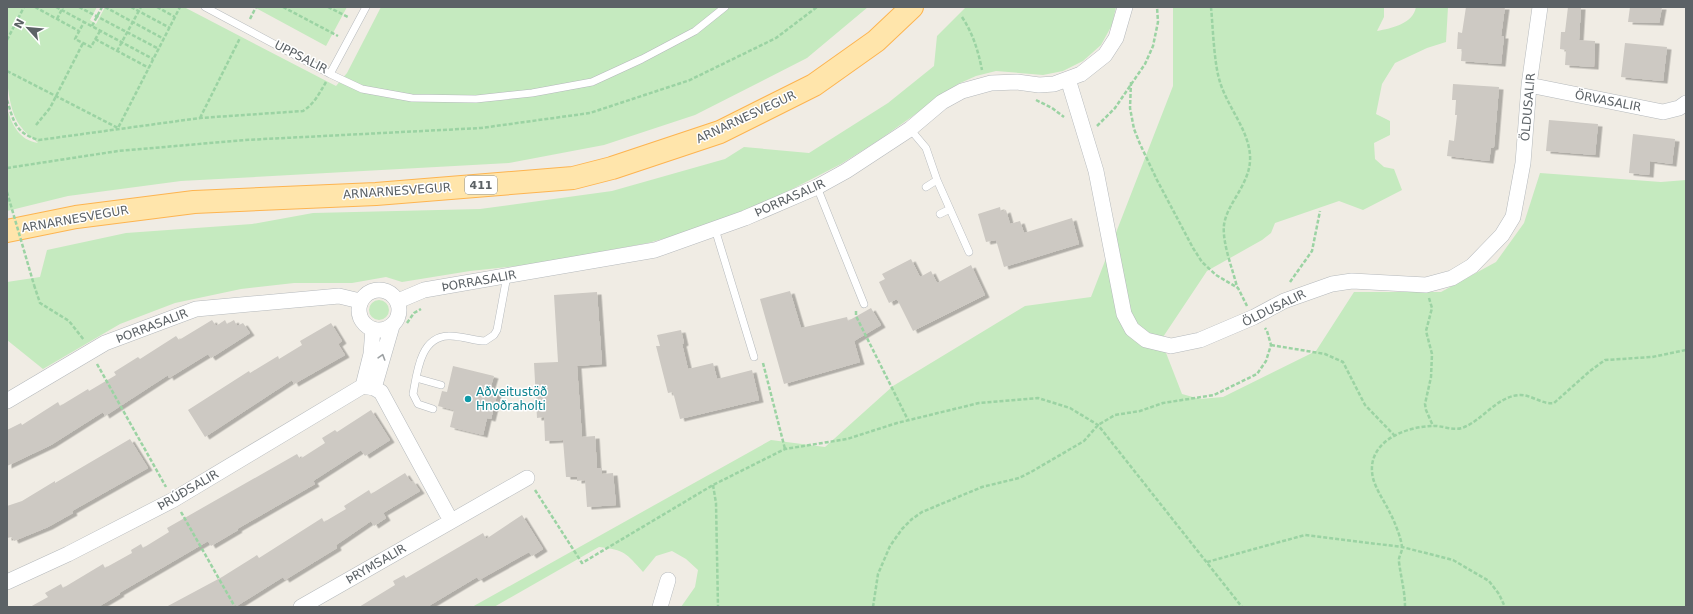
<svg xmlns="http://www.w3.org/2000/svg" width="1693" height="614" font-family="'DejaVu Sans',sans-serif">
  <style>
    .green { fill: #c5eabf }
    .building { fill: #cdc9c3; filter: url(#shadow) }
    .lines { fill: none; stroke-linecap: round; stroke-linejoin: round }
    .service-casing { stroke: #b5b9bc; stroke-width: 8 }
    .minor-casing { stroke: #b5b9bc; stroke-width: 16 }
    .primary-casing { stroke: #fdb450; stroke-width: 24 }
    .path { stroke: #9bd3a3; stroke-width: 2.5; stroke-dasharray: 4 2; stroke-linecap: butt }
    .service { stroke: #fff; stroke-width: 7 }
    .minor { stroke: #fff; stroke-width: 15 }
    .primary { stroke: #ffe5ab; stroke-width: 22 }
    .path-bridge { stroke: #9bd3a3; stroke-width: 2.5; stroke-dasharray: 4 2; stroke-linecap: butt }
    .oneway { stroke: #9da1a3 }
    .culture-dot { fill: #0f9aa8; stroke: #fff; stroke-width: 1.5 }
    .labels { text-anchor: middle; dominant-baseline: central; stroke-width: 3; stroke-linejoin: round; paint-order: stroke }
    .shield { fill: #fff; stroke: #8d9194; stroke-width: 1 }
    .shield-label { font-size: 11px; font-weight: bold; fill: #5c6266 }
    .street-label { font-size: 12px; fill: #5c6266; stroke: #fff }
    .culture-label { font-size: 12px; fill: #0d838f; stroke: #fff; text-anchor: start }
  </style>
  <defs>
    <filter id="shadow"><feDropShadow dx="4.5" dy="2.5" stdDeviation="0" flood-color="#0004"/></filter>
  </defs>
  <rect width="100%" height="100%" fill="#f0ece4"/>
  <path class="green" d="M7,7H97L90,20L96,24L105,7H184L336,86L347,73L381,7H868L807,58L695,115L604,145L509,163L181,181L68,196L7,211V108C12,125 19,140 38,143C33,138 26,134 22,128C1,105 7,38 7,7Z
    M254,7H347L326,46Z
    M966,7H1116L1112,25L1101,45L1083,61L1063,71L1043,75L996,71L976,76L958,84L879,140L841,164L761,205L702,228L648,243L535,264L470,271L402,282L386,277L352,283H294L241,289L175,303L120,324L43,369L7,340V282L40,277L47,250L126,233L252,224L313,213L480,209L612,191L725,159L744,147L809,153L888,103L934,66L937,36Z
    M1173,7H1384V17L1377,31C1392,28 1413,24 1416,7H1448L1446,42L1427,48L1395,63L1382,84L1376,114L1390,121V135L1374,143L1375,159L1384,167L1394,169L1402,190L1363,210L1339,201L1275,223L1271,233L1262,240L1207,271L1161,340L1182,394L1200,399L1223,397L1316,351L1354,292H1441L1496,262L1524,223L1540,173L1661,182L1686,180V607H681L695,587L698,570L686,559L672,551L656,556L643,572C626,553 625,550 599,547L494,607H472L771,440L825,447L893,386L1025,306L1091,297L1173,86Z
    M369 310a10 10 0 1 1 20 0a10 10 0 1 1-20 0Z"/>
  <path class="building" d="M1466,7H1505L1501,36H1504L1501,64L1461,61L1462,49H1457L1458,32L1462,33Z
    M1568,7H1581L1579,40L1595,41L1594,67L1565,65L1566,50L1560,49L1561,32H1565Z
    M1630,7H1662L1659,23L1628,22Z
    M1625,43L1667,47L1663,81L1621,77Z
    M1453,84L1499,87L1494,147L1491,148L1489,161L1447,156L1449,140L1454,141L1457,115H1455L1456,100H1452Z
    M1549,120L1598,124L1595,155L1546,151Z
    M1633,134L1675,139L1672,164L1650,161L1649,175L1629,173Z
    M1000,207L1001,212L1006,210L1010,224L1020,221L1024,233L1072,218L1079,244L1004,267L996,240L986,242L978,214Z
    M911,259L920,277L931,271L937,283L971,265L985,295L913,331L897,299L889,303L879,282L885,279L882,274Z
    M790,291L801,328L847,317L848,321L871,308L881,325L854,341L860,362L784,384L760,299Z
    M597,292L602,364L577,366L582,437L595,436L597,468H602V474L613,473L616,505L587,507L585,480L577,481V477H566L563,440L545,441L544,417L537,418L534,363L558,362L554,295Z
    M212,320L216,326L225,320L227,324L234,320L237,326L243,323L250,333L211,358L208,354L169,378L168,375L105,416L103,412L51,445L7,466V430L21,423L22,425L58,402L60,406L88,389L89,391L116,375L114,372L138,357L140,359L176,336L179,340Z
    M331,323L342,341L338,344L345,355L294,384L292,380L205,437L188,410L249,371L250,373L278,356L279,359L302,345L300,341Z
    M681,330L684,343L682,344L688,369L713,363L717,379L752,370L759,400L680,419L673,392L668,393L656,346H660L657,335Z
    M453,366L494,376L490,389L498,391L491,419L487,418L483,435L450,427L454,410L438,406L442,391L447,392Z
    M371,410L390,440L365,456L361,450L313,481L315,484L237,529L238,530L211,546L208,541L119,593L120,594L98,607H30L48,597L45,593L61,584L63,588L103,564L105,568L132,553L131,550L141,544L143,548L169,532L167,528L297,454L300,459L325,443L322,438L335,430L337,432Z
    M130,439L148,468L72,511L73,513L48,527L14,541L12,537L7,538V506L22,501L55,481V483Z
    M405,473L411,482L413,481L420,491L383,513L386,518L374,526L371,521L336,545L337,548L285,580L283,577L235,607H166L222,577L257,555L259,558L322,518L324,522L346,509L344,506L369,490L371,494Z
    M522,515L543,549L532,556L529,552L479,580L477,577L427,607H359L395,585L393,581L404,575L406,578L483,533L486,539Z"/>
  <g class="lines">
    <g class="service-casing">
      <path id="service" d="M205,7L330,74L366,7
        M330,74L362,89L412,98L476,99L532,93L592,82L642,59L695,31L725,7
        M910,129L926,148L937,180L969,252
        M817,187L864,304
        M926,187L937,180
        M940,214L950,209
        M715,229L754,357
        M416,378L441,385
        M433,409L418,404L413,394C417,373 420,337 448,336C461,335 473,341 485,341L494,335L497,330L507,276"/>
    </g>
    <g class="minor-casing">
      <path id="minor" d="M1068,79L1096,171L1124,314L1132,329L1146,340L1171,346L1200,340L1254,317L1284,301L1332,284L1352,281L1426,285L1452,278L1472,266L1502,235L1513,217L1523,163L1529,85L1540,7
        M1529,85L1663,112L1679,108L1686,103
        M359 310a20 20 0 1 1 40 0a20 20 0 1 1-40 0Z
        M398,301L424,290L655,250L745,218L817,187L846,171L910,129L942,102L962,91L991,83L1017,82L1039,85L1054,84L1081,74L1105,55L1116,38L1125,7
        M363,386L371,354L373,329
        M374,388L392,326
        M7,401L105,343L196,309L339,296L360,301
        M7,582L68,554L173,500L363,386L374,388L381,392L451,521
        M301,607L527,478
        M660,607L668,580"/>
    </g>
    <g class="primary-casing">
      <path id="primary" d="M7,231L76,217L194,202L376,194L573,178L612,168L720,132L814,85L876,41L912,7"/>
    </g>
    <path class="path" d="M35,7L79,31
      M56,7L84,22
      M79,7L159,49
      M105,7L164,39
      M131,7L170,28
      M157,7L175,17
      M283,7L338,36
      M328,7L348,17
      M1211,7C1213,28 1214,64 1220,82C1227,106 1248,129 1250,155C1252,183 1227,202 1224,225C1222,243 1233,270 1237,287
      M962,17C973,34 978,50 982,70
      M57,19L63,7
      M250,19L256,7
      M92,26L102,7
      M100,31L91,47L75,39L84,22L153,59
      M95,39L149,68
      M7,40L24,7
      M117,51L141,7
      M7,71L118,128L180,7
      M1131,82L1130,108L1134,129L1140,144L1157,180L1193,248L1202,262L1216,275L1238,288L1247,306
      M7,100C14,122 15,133 39,140L200,118L303,111C314,104 319,94 326,82
      M1036,100L1052,108L1064,117
      M200,118L240,38
      M36,125L50,108L83,43
      M1097,126L1115,108L1145,64L1153,46L1158,22L1157,7
      M7,168L118,151L245,140L481,128L590,113L690,80L776,38L817,7
      M1290,282L1312,251L1320,211
      M34,285L40,303L69,321L84,340
      M1429,298L1432,308L1426,331L1432,354L1431,377L1425,404L1426,410L1433,426
      M856,311V316L908,420
      M407,323L414,313L421,309
      M1271,345L1325,354L1343,362L1365,405L1394,435
      M763,363L785,449
      M97,364L166,487
      M713,485L716,503L718,607
      M535,490L582,563L713,485L785,449L847,439L897,423L979,403L1038,398L1070,408L1098,425L1242,607
      M181,512L235,607
      M1207,562L1305,535L1402,547L1453,560L1489,581L1499,594L1505,607
      M873,607L878,574L890,546L902,529L912,519L922,512L982,487L1019,478L1031,472L1084,441L1098,425L1115,415L1140,411L1163,403L1214,395L1257,374L1266,361L1271,345L1267,331L1265,328
      M1405,607C1405,591 1401,578 1399,562C1398,557 1402,553 1402,548C1402,540 1394,520 1390,513C1385,502 1376,490 1373,478C1365,443 1403,427 1432,426C1441,425 1452,431 1462,428C1482,421 1496,397 1519,395C1531,394 1542,405 1554,403L1590,371L1605,360L1652,357L1686,350"/>
    <use href="#service" class="service"/>
    <use href="#minor" class="minor"/>
    <use href="#primary" class="primary"/>
    <path class="path-bridge" d="M7,192L34,285"/>
  </g>
  <defs><path id="oneway-chevron" d="M-2-3.5L2.5 0L-2 3.5" fill="none" stroke-width="1.6" stroke-linecap="round" stroke-linejoin="round"/></defs>
  <use class="oneway" href="#oneway-chevron" transform="translate(382 357) rotate(-73)"/>
  <circle class="culture-dot" cx="468" cy="399" r="4"/>
  <g class="labels">
    <rect class="shield" x="465" y="176" width="32" height="18" rx="3"/>
    <g class="shield-label">
      <text x="481" y="185">411</text>
    </g>
    <g class="street-label">
      <text transform="translate(301 57) rotate(27)">UPPSALIR</text>
      <text transform="translate(1608 101) rotate(11)">ÖRVASALIR</text>
      <text transform="translate(1528 107) rotate(-85)">ÖLDUSALIR</text>
      <text transform="translate(746 117) rotate(-25)">ARNARNESVEGUR</text>
      <text transform="translate(397 191) rotate(-4)">ARNARNESVEGUR</text>
      <text transform="translate(790 198) rotate(-24)">ÞORRASALIR</text>
      <text transform="translate(75 219) rotate(-10)">ARNARNESVEGUR</text>
      <text transform="translate(479 281) rotate(-10)">ÞORRASALIR</text>
      <text transform="translate(1274 308) rotate(-26)">ÖLDUSALIR</text>
      <text transform="translate(152 326) rotate(-21)">ÞORRASALIR</text>
      <text transform="translate(188 490) rotate(-30)">ÞRÚÐSALIR</text>
      <text transform="translate(376 564) rotate(-30)">ÞRYMSALIR</text>
    </g>
    <g class="culture-label">
      <text x="476" y="392">Aðveitustöð<tspan x="476" dy="14">Hnoðraholti</tspan></text>
    </g>
  </g>
  <rect width="1693" height="614" fill="none" stroke="#5c6266" stroke-width="16"/>
  <g transform="translate(28 28) rotate(297)" stroke="#ffffff" stroke-width="3" paint-order="stroke">
  <path d="M0-3L7 15L0 10L-7 15Z" fill="#5c6266"/>
  <text y="-6" font-size="11" font-weight="bold" text-anchor="middle" fill="#5c6266">N</text>
  </g>
</svg>
